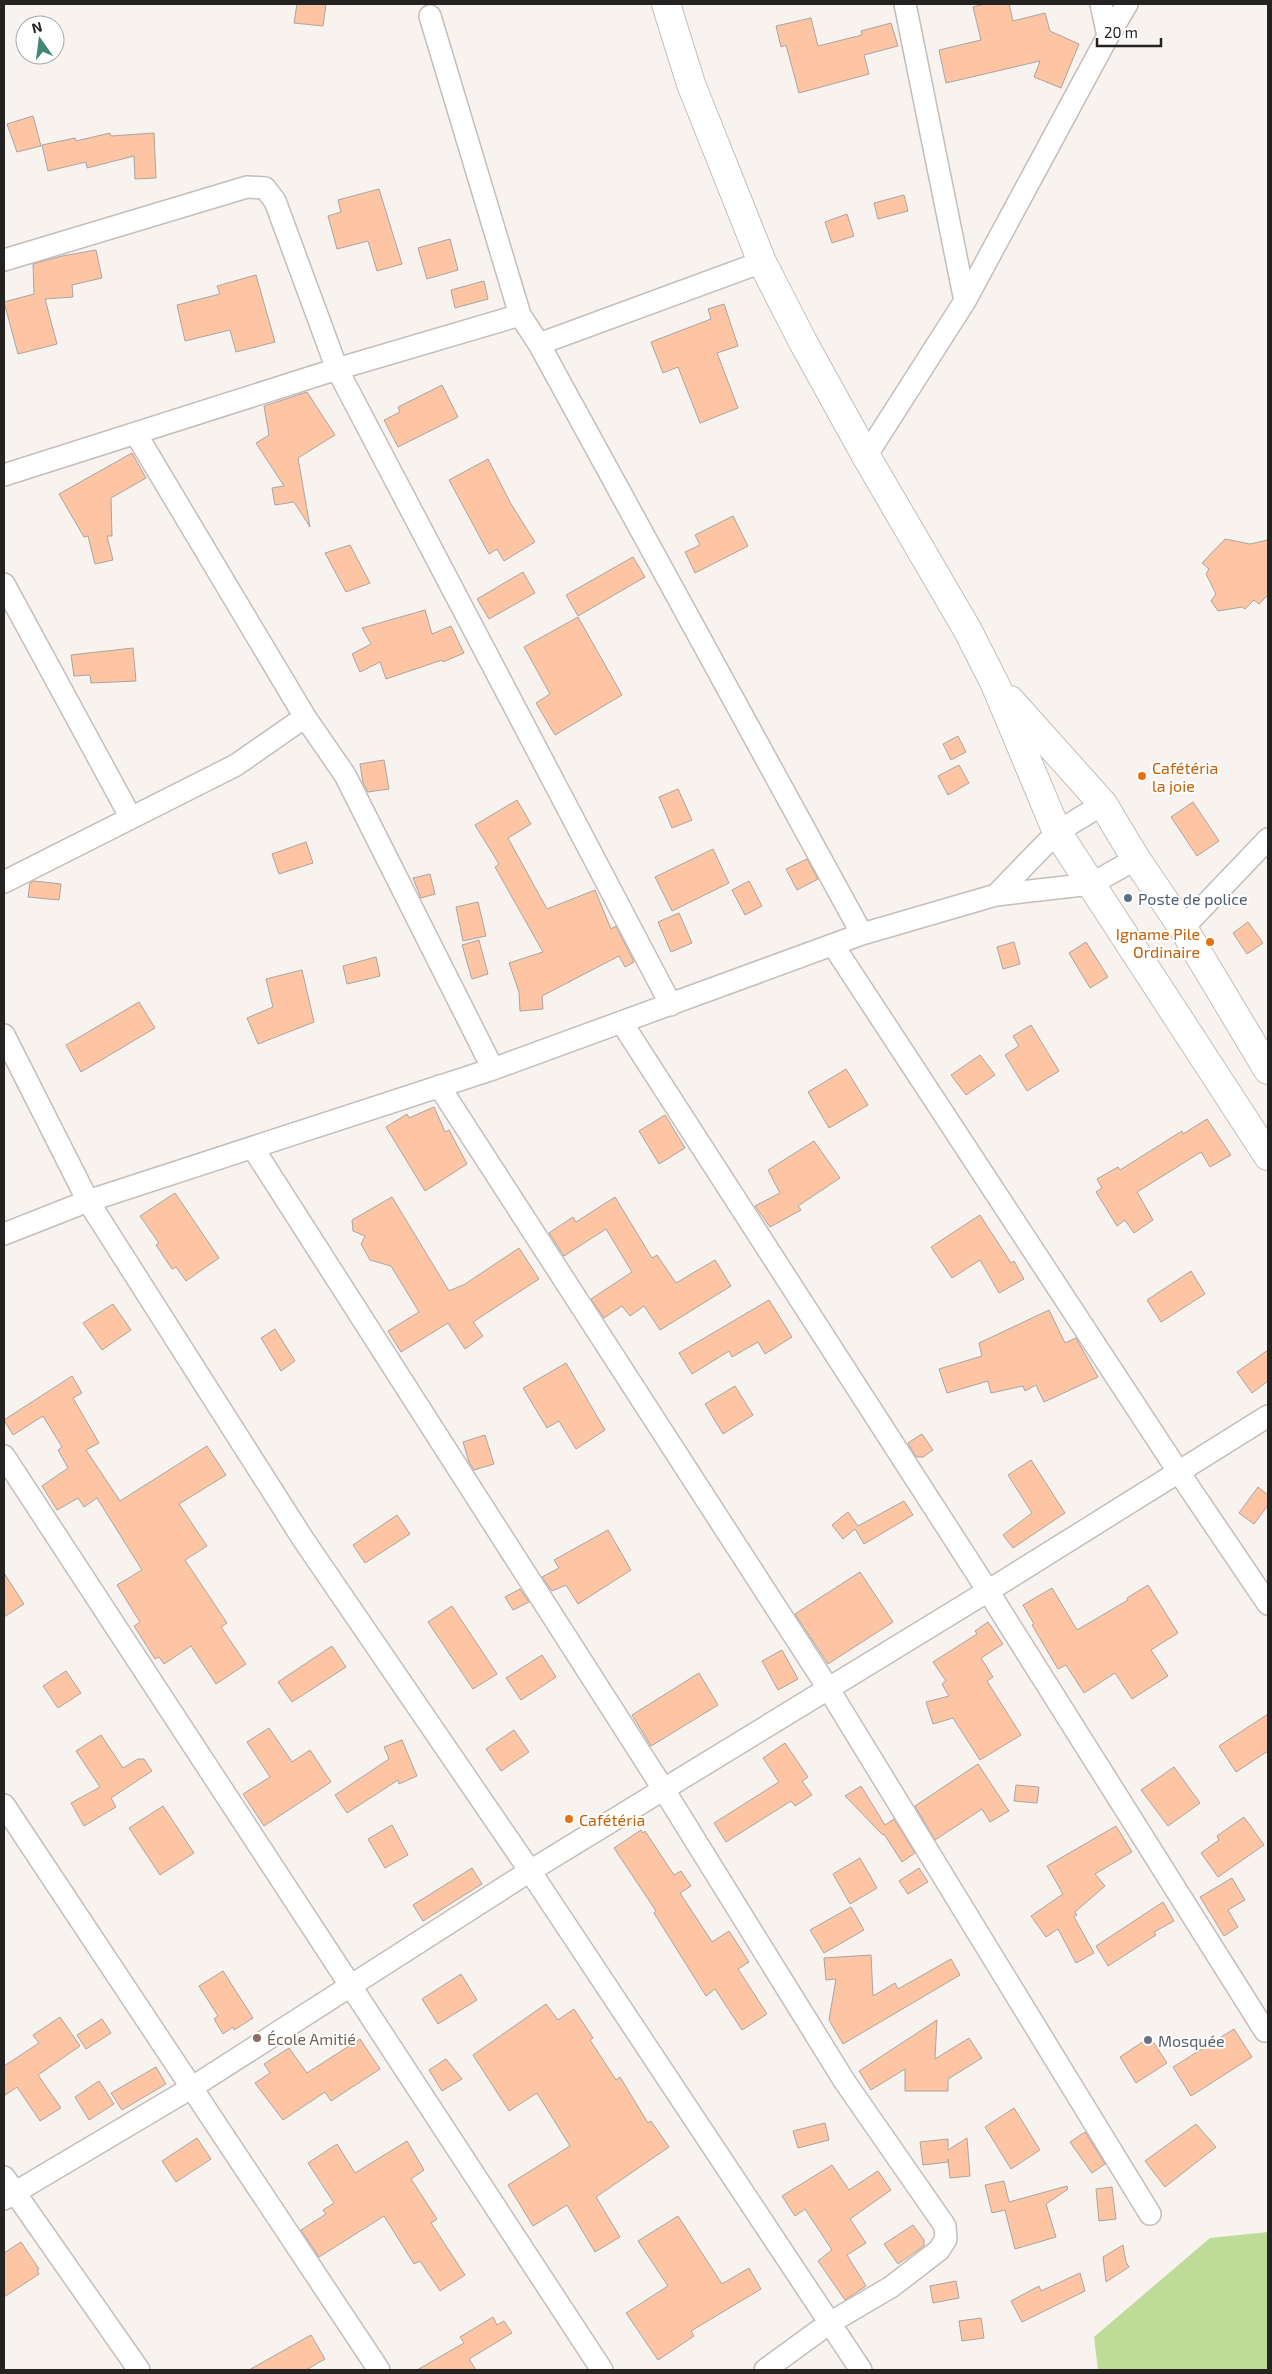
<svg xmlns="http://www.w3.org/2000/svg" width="1272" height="2374" font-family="'Exo 2',sans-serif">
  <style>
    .green { fill: #bfdb98 }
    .building { fill: #fdc5a4; stroke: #aaa4a1 }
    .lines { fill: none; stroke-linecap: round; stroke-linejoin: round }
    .minor-casing { stroke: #c3bebb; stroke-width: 24 }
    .primary-casing { stroke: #c3bebb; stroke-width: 30 }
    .minor { stroke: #fff; stroke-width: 21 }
    .primary { stroke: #fff; stroke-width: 28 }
    .food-dot { fill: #e8710a; stroke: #fff; stroke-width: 2 }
    .service-dot { fill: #5c6f8a; stroke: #fff; stroke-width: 2 }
    .education-dot { fill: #8d6e63; stroke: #fff; stroke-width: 2 }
    .worship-dot { fill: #6b7280; stroke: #fff; stroke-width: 2 }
    .labels { text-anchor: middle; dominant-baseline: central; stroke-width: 4; stroke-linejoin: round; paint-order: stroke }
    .food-label { font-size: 16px; fill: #c56008; stroke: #fff; text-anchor: start }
    .service-label { font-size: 16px; fill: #4e5e75; stroke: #fff; text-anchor: start }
    .education-label { font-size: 16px; fill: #785e54; stroke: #fff; text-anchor: start }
    .worship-label { font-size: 16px; fill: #5b616d; stroke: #fff; text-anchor: start }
  </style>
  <rect width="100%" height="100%" fill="#f9f3ef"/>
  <path class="green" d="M1268,2232V2370H1098L1094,2337L1210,2238Z"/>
  <path class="building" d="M297,4H326L323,26L294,23Z
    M985,4H1009L1013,21L1045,13L1050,31L1079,44L1061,88L1034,77L1040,61L946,83L939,50L981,40L973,7Z
    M811,18L818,46L862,35L861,31L891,23L898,46L864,55L869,74L799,93L786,45L781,47L776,26Z
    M33,116L41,146L17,152L7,124Z
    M110,133L111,136L154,133L156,178L135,179L134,156L87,168L86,162L48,171L42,145L75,138L76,141Z
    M379,189L402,264L377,271L368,241L337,249L328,216L341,212L338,200Z
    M904,195L908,211L878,219L874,203Z
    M847,214L854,236L832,243L825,222Z
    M450,239L458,270L427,279L418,248Z
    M96,250L102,278L72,285L73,297L45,299L57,344L18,354L4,302L34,294L33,264L62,256Z
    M256,275L275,342L236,352L230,330L185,341L177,305L220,294L217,286Z
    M484,281L488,299L455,308L451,290Z
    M724,304L738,346L717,353L738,408L700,423L678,367L663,373L651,342L711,319L708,309Z
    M442,385L458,417L398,447L384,420L400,412L398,407Z
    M307,392L335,435L298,458L310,527L294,502L275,505L272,488L284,486L256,443L269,435L264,406Z
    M132,453L146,478L111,498L112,536H107L113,560L95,564L88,536L84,537L59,494Z
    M488,459L511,504L535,542L504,561L497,549L489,554L449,480Z
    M733,516L748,546L695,573L685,552L700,545L695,535Z
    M1225,539L1250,544L1268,540V595L1259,604L1254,600L1245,609L1242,607L1218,611L1211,601L1216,594L1206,574L1209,569L1202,563Z
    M350,545L370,583L346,592L325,553Z
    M633,557L645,577L578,616L566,595Z
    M523,572L535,593L489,619L477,599Z
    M425,610L432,634L451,626L464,653L443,662L442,660L386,679L380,662L360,672L352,654L371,644L362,628Z
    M578,617L622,695L555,735L536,703L550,694L524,647Z
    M133,648L136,681L91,683L90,675L74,676L71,655Z
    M958,736L966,752L951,760L943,744Z
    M384,760L389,789L368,792L363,783L360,764Z
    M959,765L969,783L948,795L938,776Z
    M678,789L692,820L672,828L659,797Z
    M517,800L531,824L508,838L547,909L595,890L611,929L616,926L634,962L625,967L619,956L542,996L543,1009L520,1011L519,992L509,963L543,952L495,867L499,864L475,825Z
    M1193,802L1219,841L1197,856L1171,817Z
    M306,842L313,863L279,874L272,854Z
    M713,849L729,883L672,911L655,877Z
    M807,859L818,879L797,890L786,869Z
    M430,874L435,894L421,898L413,878Z
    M34,881L61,884L59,900L28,897L30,883Z
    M749,881L762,906L745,915L732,890Z
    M478,902L486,936L463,941L456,907Z
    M679,913L692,943L671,952L658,922Z
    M1248,922L1263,943L1247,954L1233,933Z
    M479,940L488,974L472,979L462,945Z
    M1014,942L1020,964L1003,969L997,947Z
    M1086,942L1108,977L1090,988L1069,953Z
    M376,957L380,976L347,984L343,966Z
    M302,970L314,1022L258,1044L247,1018L273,1007L266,979Z
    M139,1002L155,1028L81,1072L66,1045Z
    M1031,1025L1059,1071L1027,1091L1005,1055L1019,1046L1013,1036Z
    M980,1055L995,1075L966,1095L951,1075Z
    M846,1069L868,1105L829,1128L808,1092Z
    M434,1107L445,1132L449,1130L467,1164L425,1191L386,1127L407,1114L409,1118Z
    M665,1115L685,1148L659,1164L639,1131Z
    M1207,1119L1231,1155L1210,1167L1201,1152L1137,1192L1153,1220L1134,1233L1125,1220L1117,1226L1096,1192L1102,1188L1097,1179L1118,1167L1120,1170L1182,1131L1183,1134Z
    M814,1141L840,1178L798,1206L801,1210L770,1227L755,1206L780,1193L768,1170Z
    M175,1193L219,1258L186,1281L176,1267L172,1269L156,1245L159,1243L140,1216Z
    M392,1197L449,1291L465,1284L519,1248L539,1279L473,1322L483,1336L465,1349L448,1323L401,1352L388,1331L419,1312L391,1266L370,1260L361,1244L365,1236L353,1231L352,1220Z
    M615,1197L652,1258L657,1255L676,1283L715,1260L731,1286L660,1330L644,1306L630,1316L622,1306L604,1318L591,1299L632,1272L606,1229L564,1256L549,1233L573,1217L576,1222Z
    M980,1215L1011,1263L1014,1261L1024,1279L999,1293L980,1260L952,1278L931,1247Z
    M1191,1271L1205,1294L1161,1322L1147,1300Z
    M769,1300L792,1337L765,1354L758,1342L732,1357L729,1351L692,1374L679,1353Z
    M113,1304L131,1330L102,1350L83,1323Z
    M1049,1310L1065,1343L1076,1338L1098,1377L1044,1402L1036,1385L1025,1391L1023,1386L991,1393L988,1381L947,1393L939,1369L982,1356L979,1343Z
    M275,1329L295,1361L281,1371L261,1338Z
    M1268,1350V1381L1252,1393L1237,1372Z
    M566,1363L605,1430L576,1449L559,1421L547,1428L523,1388Z
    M72,1376L82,1393L73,1398L99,1443L86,1450L120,1501L207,1446L226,1475L179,1504L207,1546L185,1560L227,1623L221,1627L246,1664L216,1684L191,1646L164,1664L159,1657L155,1659L134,1626L140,1622L117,1585L142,1570L97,1498L84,1507L78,1498L57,1510L42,1486L68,1468L58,1450L62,1447L43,1416L13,1435L4,1420Z
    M735,1386L753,1415L723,1434L705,1404Z
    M922,1434L933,1450L923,1457H916L908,1443Z
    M485,1435L494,1464L474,1470L469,1462L463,1442Z
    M1031,1460L1065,1513L1013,1548L1003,1535L1032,1513L1008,1475Z
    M1258,1487L1268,1495V1505L1254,1524L1239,1513Z
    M904,1501L913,1515L864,1544L855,1529L843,1539L832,1525L848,1512L858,1526Z
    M397,1515L410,1534L365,1563L353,1545Z
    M608,1530L631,1570L578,1604L566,1585L552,1591L542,1577L559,1568L554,1560Z
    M860,1572L893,1622L828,1664L795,1614Z
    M4,1573L24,1604L4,1617Z
    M1148,1585L1178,1633L1151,1650L1168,1676L1132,1699L1115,1673L1084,1693L1066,1665L1058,1669L1032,1625L1034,1624L1023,1605L1052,1588L1077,1630L1128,1600L1127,1598Z
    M520,1589L529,1602L513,1610L505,1597Z
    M452,1606L497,1674L473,1689L428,1622Z
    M988,1622L1003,1644L981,1658L993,1677L987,1681L1021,1735L980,1760L953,1718L933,1724L926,1702L949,1696L942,1684L946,1681L933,1662L977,1634L975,1631Z
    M332,1646L346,1667L292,1702L278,1682Z
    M782,1650L798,1679L778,1690L762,1661Z
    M542,1655L556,1677L521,1700L506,1678Z
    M66,1671L81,1693L58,1708L43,1686Z
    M699,1673L718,1705L651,1746L632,1715Z
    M1268,1714V1751L1236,1772L1219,1746Z
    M269,1728L292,1762L310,1750L331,1782L264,1826L243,1794L270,1777L247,1742Z
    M514,1730L529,1752L501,1771L486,1749Z
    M101,1735L123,1768L138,1759H144L152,1771L111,1798L116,1807L84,1826L71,1803L100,1787L76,1751Z
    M402,1740L417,1776L399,1784L398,1780L347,1813L335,1795L389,1759L384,1747Z
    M785,1743L808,1777L802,1781L812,1795L795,1806L791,1801L726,1842L714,1823L779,1782L763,1758Z
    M978,1764L1009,1811L990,1822L982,1809L935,1840L915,1806Z
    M1174,1767L1200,1803L1168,1826L1141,1790Z
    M1016,1785L1039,1787L1037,1803L1014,1801Z
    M861,1786L885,1825L894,1819L915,1853L902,1862L884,1834L883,1835L845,1796Z
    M163,1806L194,1853L160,1875L129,1828Z
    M1244,1817L1264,1845L1218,1877L1201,1853L1219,1840L1217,1836Z
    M392,1825L408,1855L385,1868L368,1839Z
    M1116,1826L1132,1852L1095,1874L1105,1886L1075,1912L1077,1915L1074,1917L1094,1953L1076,1963L1058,1929L1046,1937L1031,1916L1063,1894L1047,1866Z
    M641,1830L643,1833L645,1831L674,1875L681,1871L691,1886L680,1893L712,1942L729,1931L749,1962L738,1969L767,2014L742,2030L715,1989L706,1996L654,1913L656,1911L614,1848Z
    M860,1858L877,1888L850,1904L833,1874Z
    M472,1868L482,1884L423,1921L413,1905Z
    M919,1868L928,1882L908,1894L899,1881Z
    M1232,1878L1245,1900L1228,1910L1238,1927L1224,1936L1200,1897Z
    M1163,1902L1174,1921L1154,1932L1156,1935L1108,1966L1096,1946Z
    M851,1907L864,1930L824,1953L810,1930Z
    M871,1955L873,1996L895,1983L898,1989L951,1959L960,1975L843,2044L829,2020L836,1979L826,1980L824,1958Z
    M223,1971L253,2018L234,2030L233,2027L223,2034L214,2019L218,2016L199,1986Z
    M461,1974L477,2000L438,2024L422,1999Z
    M546,2004L558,2020L574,2009L593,2038L590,2040L616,2080L620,2077L648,2123L651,2121L669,2147L596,2197L620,2237L595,2252L567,2205L533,2226L508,2185L570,2146L537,2093L509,2111L473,2055Z
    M60,2017L80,2046L38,2075L61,2108L40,2121L17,2087L4,2096V2066L39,2043L33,2035Z
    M102,2019L111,2033L86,2049L77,2035Z
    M937,2020L935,2059L969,2038L982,2058L948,2079V2091H905V2069L871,2090L859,2071Z
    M1234,2029L1252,2057L1191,2096L1173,2067Z
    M1150,2037L1167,2063L1136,2083L1120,2057Z
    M360,2039L380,2069L331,2101L325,2092L283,2120L255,2083L270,2073L264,2064L289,2048L307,2073Z
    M446,2059L462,2079L442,2091L429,2070Z
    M156,2067L166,2084L122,2110L111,2093Z
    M99,2081L114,2104L89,2120L75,2097Z
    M1014,2108L1040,2150L1011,2169L985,2127Z
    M825,2123L829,2140L798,2148L793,2131Z
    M1196,2124L1216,2147L1165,2187L1145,2161Z
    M1085,2132L1105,2164L1092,2173L1070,2142Z
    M197,2138L211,2159L176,2182L162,2161Z
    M967,2138L970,2176L950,2178L948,2159V2162L923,2165L920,2142L948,2139V2150Z
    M407,2141L424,2170L411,2179L437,2219L431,2223L465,2275L440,2291L420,2261L414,2264L384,2216L319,2257L301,2230L326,2214L323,2210L334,2203L308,2163L337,2144L355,2173Z
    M832,2165L849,2190L878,2171L891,2190L850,2219L866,2243L847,2255L866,2286L845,2300L818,2261L832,2250L805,2209L795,2216L782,2196Z
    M1004,2181L1009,2202L1067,2186L1068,2189L1046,2204L1056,2237L1015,2249L1005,2210L992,2213L985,2185Z
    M1112,2187L1116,2219L1099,2221L1096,2189Z
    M678,2216L722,2284L749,2268L761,2289L691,2331L694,2336L658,2360L626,2313L668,2286L638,2241Z
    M913,2225L924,2240V2246L898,2264L884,2244Z
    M21,2242L39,2269L37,2270L39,2274L4,2297V2253Z
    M1123,2245L1126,2262L1129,2267L1106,2282L1103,2257Z
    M1080,2273L1085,2291L1022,2322L1011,2301L1039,2286L1041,2291Z
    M956,2281L959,2298L933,2303L930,2286Z
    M493,2317L497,2325L504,2321L512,2333L469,2359L476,2370H417L464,2343L460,2337Z
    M981,2318L984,2338L962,2341L959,2321Z
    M311,2335L325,2359L306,2370H249Z"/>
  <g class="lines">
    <g class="minor-casing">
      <path id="minor" d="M430,16L520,315L539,344L862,934
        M1108,36L1127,4
        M4,260L247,187L265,188L275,201L337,369L671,1005
        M965,301L1108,36L1101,4
        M539,344L762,262
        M136,434L305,717L345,775L493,1069
        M866,456L965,301L905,4
        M4,475L337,369L520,315
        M4,584L131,818
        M4,882L236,765L305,717
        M996,895L1057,832L1103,804
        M1183,928L1268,839
        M833,945L1178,1471L1268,1604
        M622,1023L988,1591L1265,2031
        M4,1035L88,1201L303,1539L530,1871L861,2370
        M439,1086L828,1688L1150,2214
        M253,1148L664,1790L845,2082L945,2226L946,2239L939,2250L891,2287L828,2324L765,2370
        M4,1234L88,1201L493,1069L862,934L996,895L1091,884L1136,859
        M4,1456L602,2370
        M4,1805L379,2370
        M4,2177L139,2370
        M4,2199L191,2088L530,1871L988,1591L1268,1416"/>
    </g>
    <g class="primary-casing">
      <path id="primary" d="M666,4L691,84L762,262L803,342L866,456L967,629L995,684L1057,832L1268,1156
        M1010,700L1103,804L1136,859L1183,928L1268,1070"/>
    </g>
    <use href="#minor" class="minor"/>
    <use href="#primary" class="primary"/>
  </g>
  <g class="food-dot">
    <circle cx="1142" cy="776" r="5"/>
    <circle cx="1210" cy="942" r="5"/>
    <circle cx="569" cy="1819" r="5"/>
  </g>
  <circle class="service-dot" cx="1128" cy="898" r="5"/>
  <circle class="education-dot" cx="257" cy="2038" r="5"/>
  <circle class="worship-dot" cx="1148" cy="2040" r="5"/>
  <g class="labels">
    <g class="food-label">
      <text x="1152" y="767">Cafétéria<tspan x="1152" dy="18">la joie</tspan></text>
      <text x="1200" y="933" text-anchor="end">Igname Pile<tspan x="1200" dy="18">Ordinaire</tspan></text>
      <text x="579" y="1819">Cafétéria</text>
    </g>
    <g class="service-label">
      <text x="1138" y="898">Poste de police</text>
    </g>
    <g class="education-label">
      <text x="267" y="2038">École Amitié</text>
    </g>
    <g class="worship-label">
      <text x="1158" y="2040">Mosquée</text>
    </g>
  </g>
  <rect width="1272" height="2374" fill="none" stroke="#252322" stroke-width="10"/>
  <g transform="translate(40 40) rotate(346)"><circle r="24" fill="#ffffff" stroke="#a8a7a7"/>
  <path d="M0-4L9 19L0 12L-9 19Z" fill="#438576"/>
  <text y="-8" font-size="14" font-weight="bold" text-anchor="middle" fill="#252322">N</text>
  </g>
  <path d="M1097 38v8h64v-8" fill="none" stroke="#252322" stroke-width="2.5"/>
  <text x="1104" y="38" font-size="15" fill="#252322" stroke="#ffffff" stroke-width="4" paint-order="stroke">20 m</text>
</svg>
